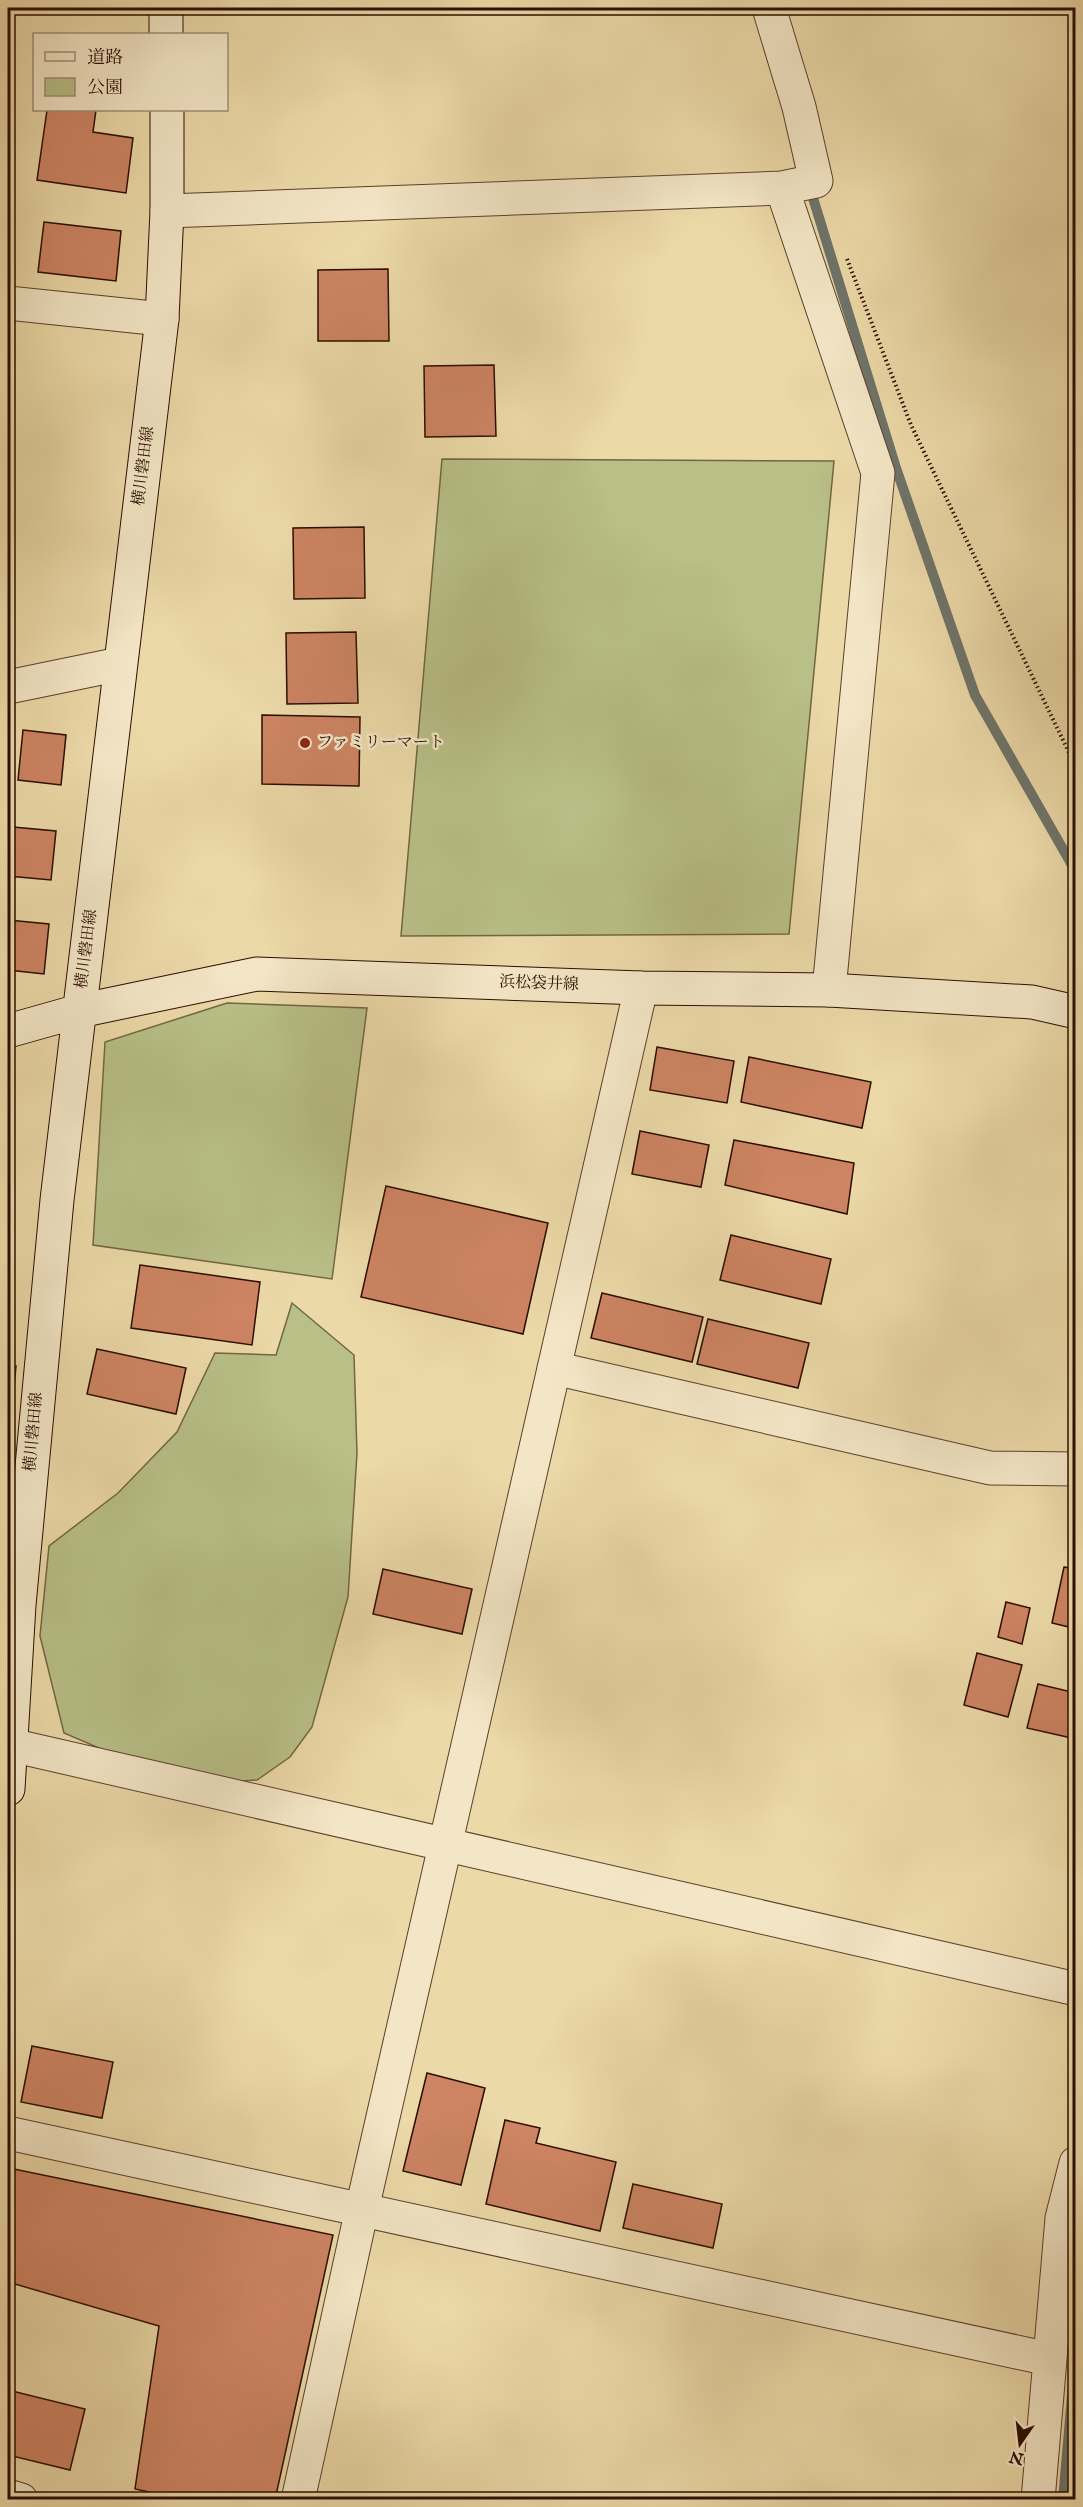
<svg xmlns="http://www.w3.org/2000/svg" width="1083" height="2507" font-family="'IM FELL English','Noto Serif JP',serif">
  <style>
    .green { fill: #b8bf87; stroke: #726644; stroke-width: 1.5 }
    .lines { fill: none; stroke-linecap: round; stroke-linejoin: round }
    .stream { stroke: #6e746a; stroke-width: 10 }
    .building { fill: #cd8463; stroke: #2b0c01; stroke-width: 1.5 }
    .minor-casing { stroke: #5b3f2b; stroke-width: 35 }
    .secondary-casing { stroke: #2b0c01; stroke-width: 35 }
    .path { stroke: #2b0c01; stroke-width: 4; stroke-dasharray: 1.5 3; stroke-linecap: butt }
    .minor { stroke: #f3e6c6; stroke-width: 33 }
    .secondary { stroke: #f3e6c6; stroke-width: 33 }
    .poi-dot { fill: #8f2418; stroke: #f3e6c6; stroke-width: 2 }
    .labels { text-anchor: middle; dominant-baseline: central; stroke-width: 5; stroke-linejoin: round; paint-order: stroke }
    .street-label { font-size: 16px; fill: #2b0c01; stroke: #f3e6c6 }
    .poi-label { font-size: 16px; fill: #2b0c01; stroke: #f3e6c6; text-anchor: start }
  </style>
  <rect width="100%" height="100%" fill="#ecd9a8"/>
  <filter id="stains"><feTurbulence type="fractalNoise" baseFrequency=".00333" numOctaves="4"/><feColorMatrix values="0 0 0 0 .2 0 0 0 0 .09 0 0 0 0 .02 0 0 0 .5 -.17"/></filter>
  <radialGradient id="worn" r=".72"><stop offset=".6" stop-color="#630" stop-opacity="0"/><stop offset="1" stop-color="#630" stop-opacity=".3"/></radialGradient>
  <path class="green" d="M442,459L834,461L789,934L401,936Z
    M227,1003L367,1008L332,1279L93,1245L105,1042Z
    M292,1303L354,1355L357,1453L348,1597L312,1727L290,1757L257,1780L185,1785L64,1733L40,1636L49,1546L118,1493L177,1432L215,1353L276,1355Z"/>
  <g class="lines">
    <path class="stream" d="M809,185L896,468L975,695L1076,872
      M1063,2500L1076,2350"/>
  </g>
  <path class="building" d="M47,110H96L93,132L133,138L126,193L37,180Z
    M44,222L121,231L116,281L38,272Z
    M388,269L389,341H318V270Z
    M494,365L496,436L425,437L424,366Z
    M364,527L365,598L294,599L293,528Z
    M356,632L358,703L287,704L286,633Z
    M262,715L360,717L359,786L262,784Z
    M23,730L66,735L61,785L18,780Z
    M13,827L56,831L51,880L8,876Z
    M8,920L49,924L44,974L8,970Z
    M657,1047L734,1061L727,1103L650,1090Z
    M749,1057L871,1082L862,1128L741,1102Z
    M640,1131L709,1145L701,1187L632,1174Z
    M734,1140L854,1163L847,1214L725,1185Z
    M386,1186L548,1223L523,1334L361,1297Z
    M731,1235L831,1259L821,1304L720,1280Z
    M140,1265L260,1282L252,1345L131,1328Z
    M602,1293L703,1317L692,1362L591,1338Z
    M708,1319L809,1343L798,1388L697,1364Z
    M97,1349L186,1368L176,1414L87,1394Z
    M8,1365L16,1366L12,1409H8Z
    M1064,1567L1076,1569V1619L1073,1628L1052,1623Z
    M383,1569L472,1589L462,1634L373,1614Z
    M1006,1602L1030,1608L1022,1644L998,1637Z
    M977,1653L1022,1665L1008,1717L964,1705Z
    M1038,1684L1076,1693V1739L1027,1728Z
    M32,2046L113,2062L102,2118L21,2102Z
    M427,2073L485,2088L461,2185L403,2171Z
    M505,2120L540,2128L536,2143L616,2162L600,2231L486,2204Z
    M9,2168L333,2235L275,2500H186L135,2489L159,2326L8,2282Z
    M633,2184L722,2204L713,2248L623,2228Z
    M8,2390L85,2409L70,2470L8,2455Z"/>
  <g class="lines">
    <g class="minor-casing">
      <path id="minor" d="M782,188L878,473L829,990
        M167,211L782,188L816,181L799,107L769,8
        M8,303L162,319
        M8,687L120,664
        M554,1368L990,1468L1076,1469
        M11,1745L1076,1989
        M8,2133L1049,2359
        M8,2496L21,2500
        M298,2500L362,2209L641,988
        M1038,2500L1062,2218L1076,2163"/>
    </g>
    <g class="secondary-casing">
      <path id="secondary" d="M166,8V34
        M8,1031L79,1011L257,974L641,988L829,990L1032,1002L1076,1012
        M8,1789L19,1605L57,1200L162,319L167,211V110"/>
    </g>
    <path class="path" d="M847,259L911,425L1076,767"/>
    <use href="#minor" class="minor"/>
    <use href="#secondary" class="secondary"/>
  </g>
  <circle class="poi-dot" cx="305" cy="743" r="6"/>
  <g class="labels">
    <g class="street-label">
      <text transform="translate(144 466) rotate(-83)">横川磐田線</text>
      <text transform="translate(87 949) rotate(-83)">横川磐田線</text>
      <text transform="translate(539 984) rotate(2)">浜松袋井線</text>
      <text transform="translate(34 1432) rotate(-85)">横川磐田線</text>
    </g>
    <g class="poi-label">
      <text x="317" y="743">ファミリーマート</text>
    </g>
  </g>
  <rect width="1083" height="2507" fill="none" stroke="#ecd9a8" stroke-width="30"/>
  <rect x="9" y="9" width="1065" height="2489" fill="none" stroke="#2b0c01" stroke-width="3"/>
  <rect x="15" y="15" width="1053" height="2477" fill="none" stroke="#2b0c01" stroke-width="1.5"/>
  <rect x="33" y="33" width="195" height="78" fill="#f3e6c6" stroke="#a38f77" stroke-width="1.5"/>
  <rect x="45" y="52" width="30" height="9" fill="#f3e6c6" stroke="#a38f77" stroke-width="1.5"/>
  <text x="87" y="63" font-size="18" fill="#2b0c01">道路</text>
  <rect x="45" y="78" width="30" height="18" fill="#b8bf87" stroke="#a38f77" stroke-width="1.5"/>
  <text x="87" y="93" font-size="18" fill="#2b0c01">公園</text>
  <g transform="translate(1020 2444) rotate(194)" stroke="#f3e6c6" stroke-width="4.5" paint-order="stroke">
  <path d="M0-4.5L10 22L0 15L-10 22Z" fill="#2b0c01"/>
  <text y="-9" font-size="16" font-weight="bold" text-anchor="middle" fill="#2b0c01">N</text>
  </g>
  <rect width="100%" height="100%" filter="url(#stains)"/>
  <rect width="100%" height="100%" fill="url(#worn)"/>
</svg>
